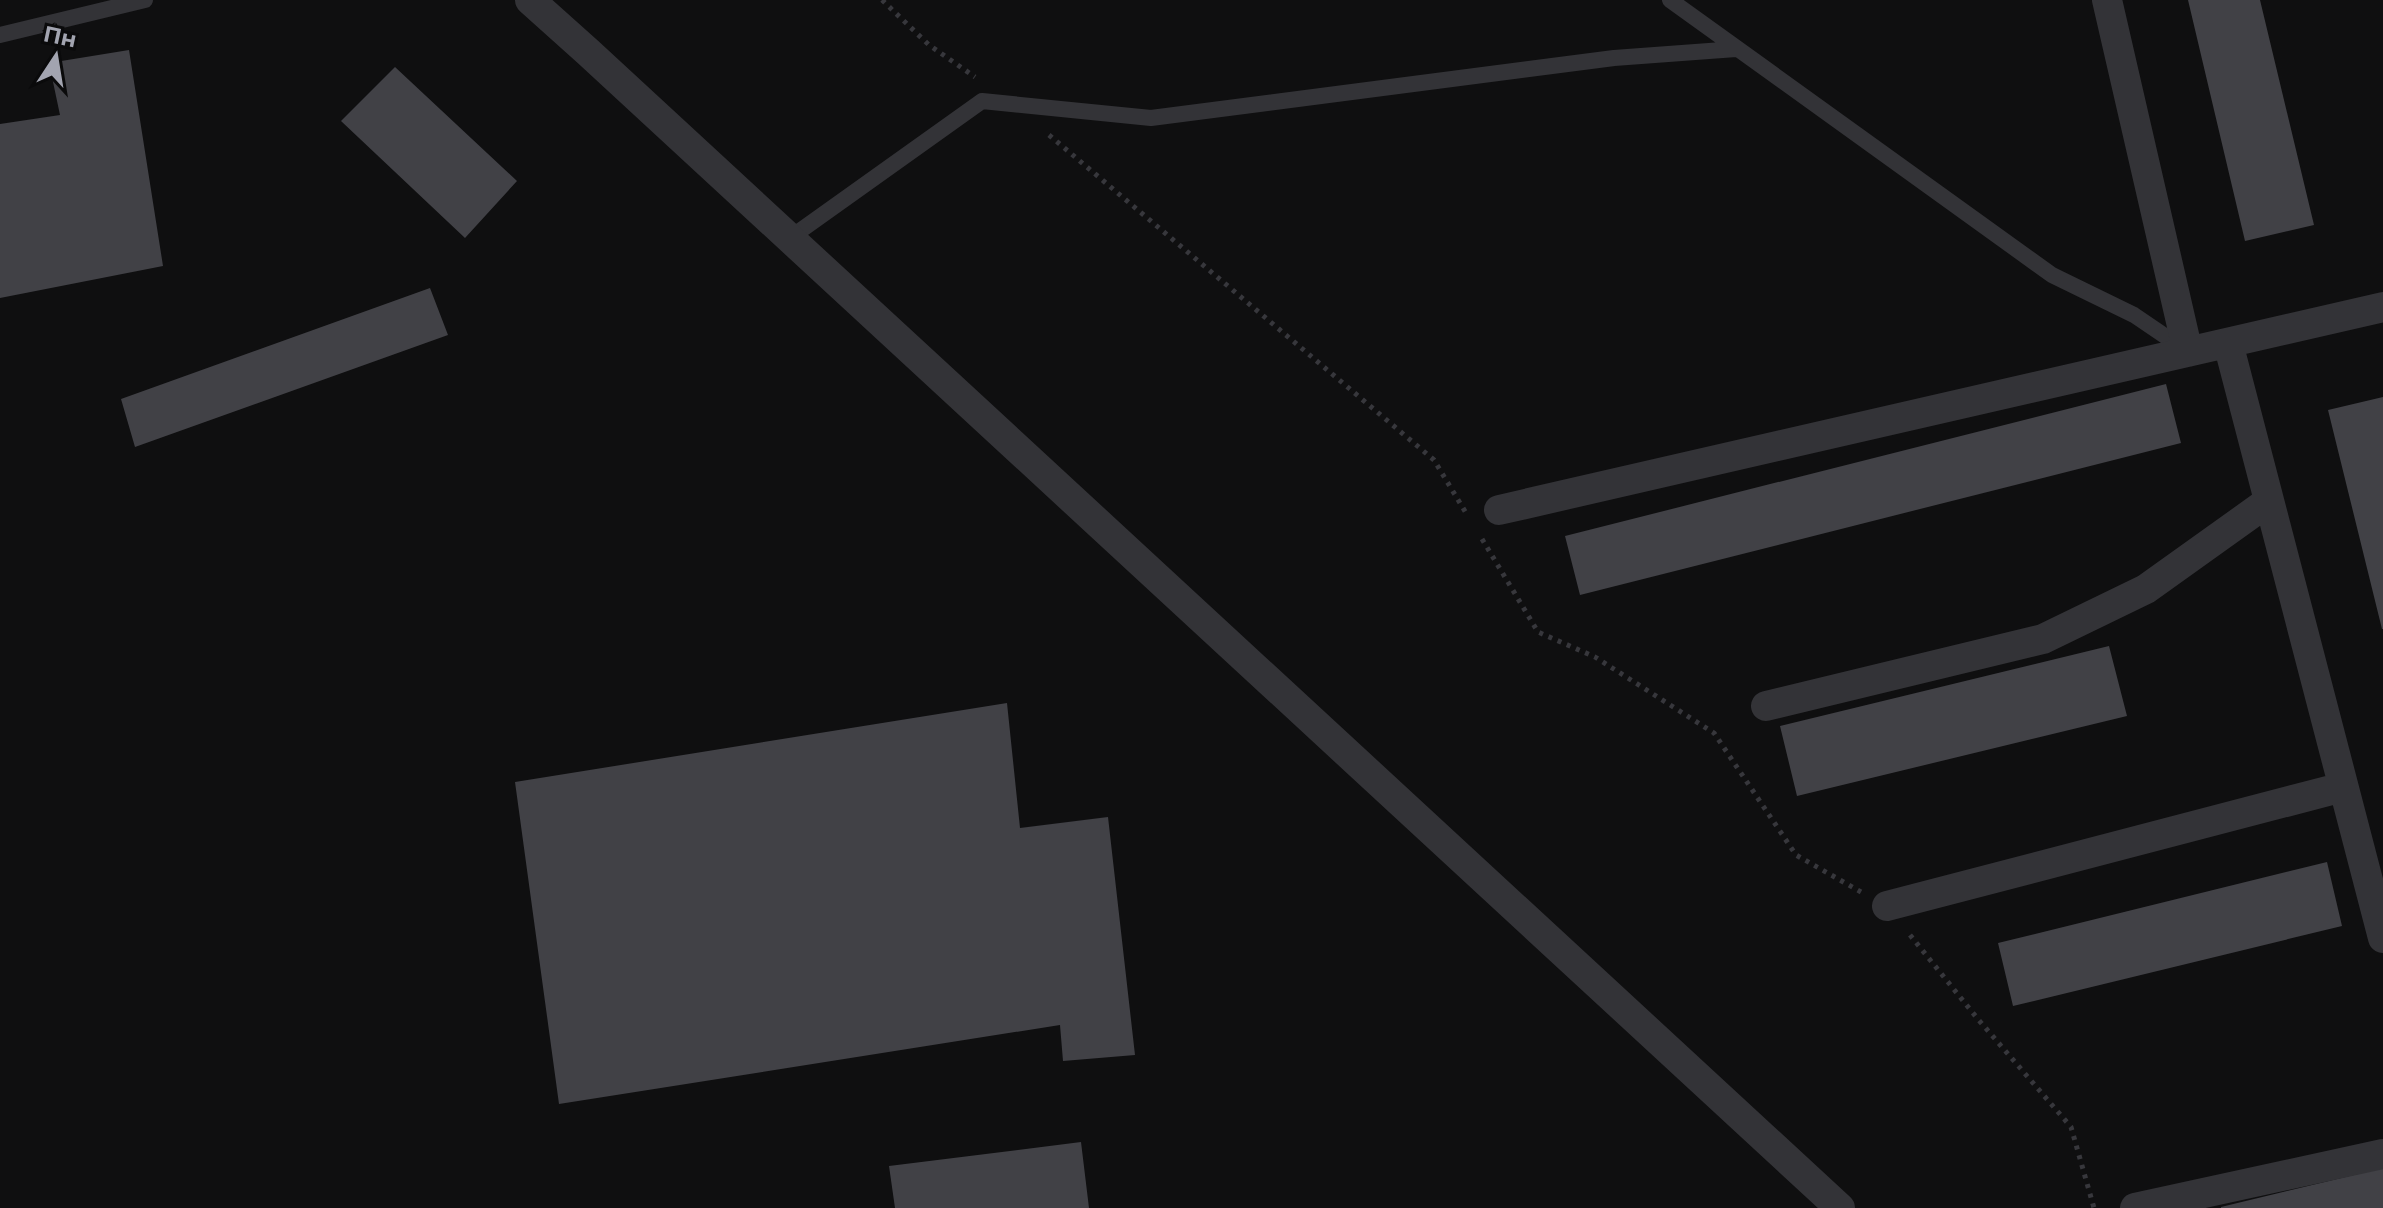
<svg xmlns="http://www.w3.org/2000/svg" width="2383" height="1208" font-family="Montserrat,sans-serif">
  <style>
    .building { fill: #414146 }
    .lines { fill: none; stroke-linecap: round; stroke-linejoin: round }
    .path { stroke: #37373c; stroke-width: 5; stroke-dasharray: 4 6; stroke-linecap: butt }
    .lane { stroke: #333337; stroke-width: 16 }
    .street { stroke: #333337; stroke-width: 30 }
  </style>
  <rect width="100%" height="100%" fill="#0f0f10"/>
  <path class="building" d="M2188,0H2260L2314,225L2245,241Z
    M129,50L163,266L0,298V124L60,115L49,63Z
    M395,67L517,181L465,238L341,121Z
    M430,288L448,335L135,447L121,399Z
    M2166,384L2181,443L1580,595L1565,536Z
    M2383,397V629H2382L2328,410Z
    M2109,646L2127,716L1797,796L1780,726Z
    M1007,703L1020,828L1108,817L1135,1055L1063,1061L1060,1025L559,1104L515,782Z
    M2327,862L2342,926L2013,1006L1998,943Z
    M1081,1142L1089,1208H895L889,1166Z
    M2383,1168V1208H2221V1207Z"/>
  <g class="lines">
    <path class="path" d="M882,0L929,45L975,77
      M1049,135L1434,460L1466,513
      M1482,539L1538,632L1595,657L1714,733L1796,855L1861,892
      M1910,935L1977,1018L2071,1127L2094,1208"/>
    <path class="lane" d="M1670,0L2052,275L2134,315L2187,351
      M0,35L145,0
      M790,238L982,101L1151,118L1614,58L1736,49"/>
    <path class="street" d="M530,0L588,52L1840,1208
      M2107,0L2188,352
      M2228,343L2383,938
      M1499,510L2383,307
      M1766,706L2043,639L2146,589L2269,501
      M1887,906L2343,787
      M2135,1208L2383,1154"/>
  </g>
  <g transform="translate(56 56) rotate(12)" stroke="#0a0a0b" stroke-width="6" paint-order="stroke">
  <path d="M0-6L14 30L0 20L-14 30Z" fill="#a2a4b0"/>
  <text y="-12" font-size="22" font-weight="bold" text-anchor="middle" fill="#a2a4b0">Пн</text>
  </g>
</svg>
